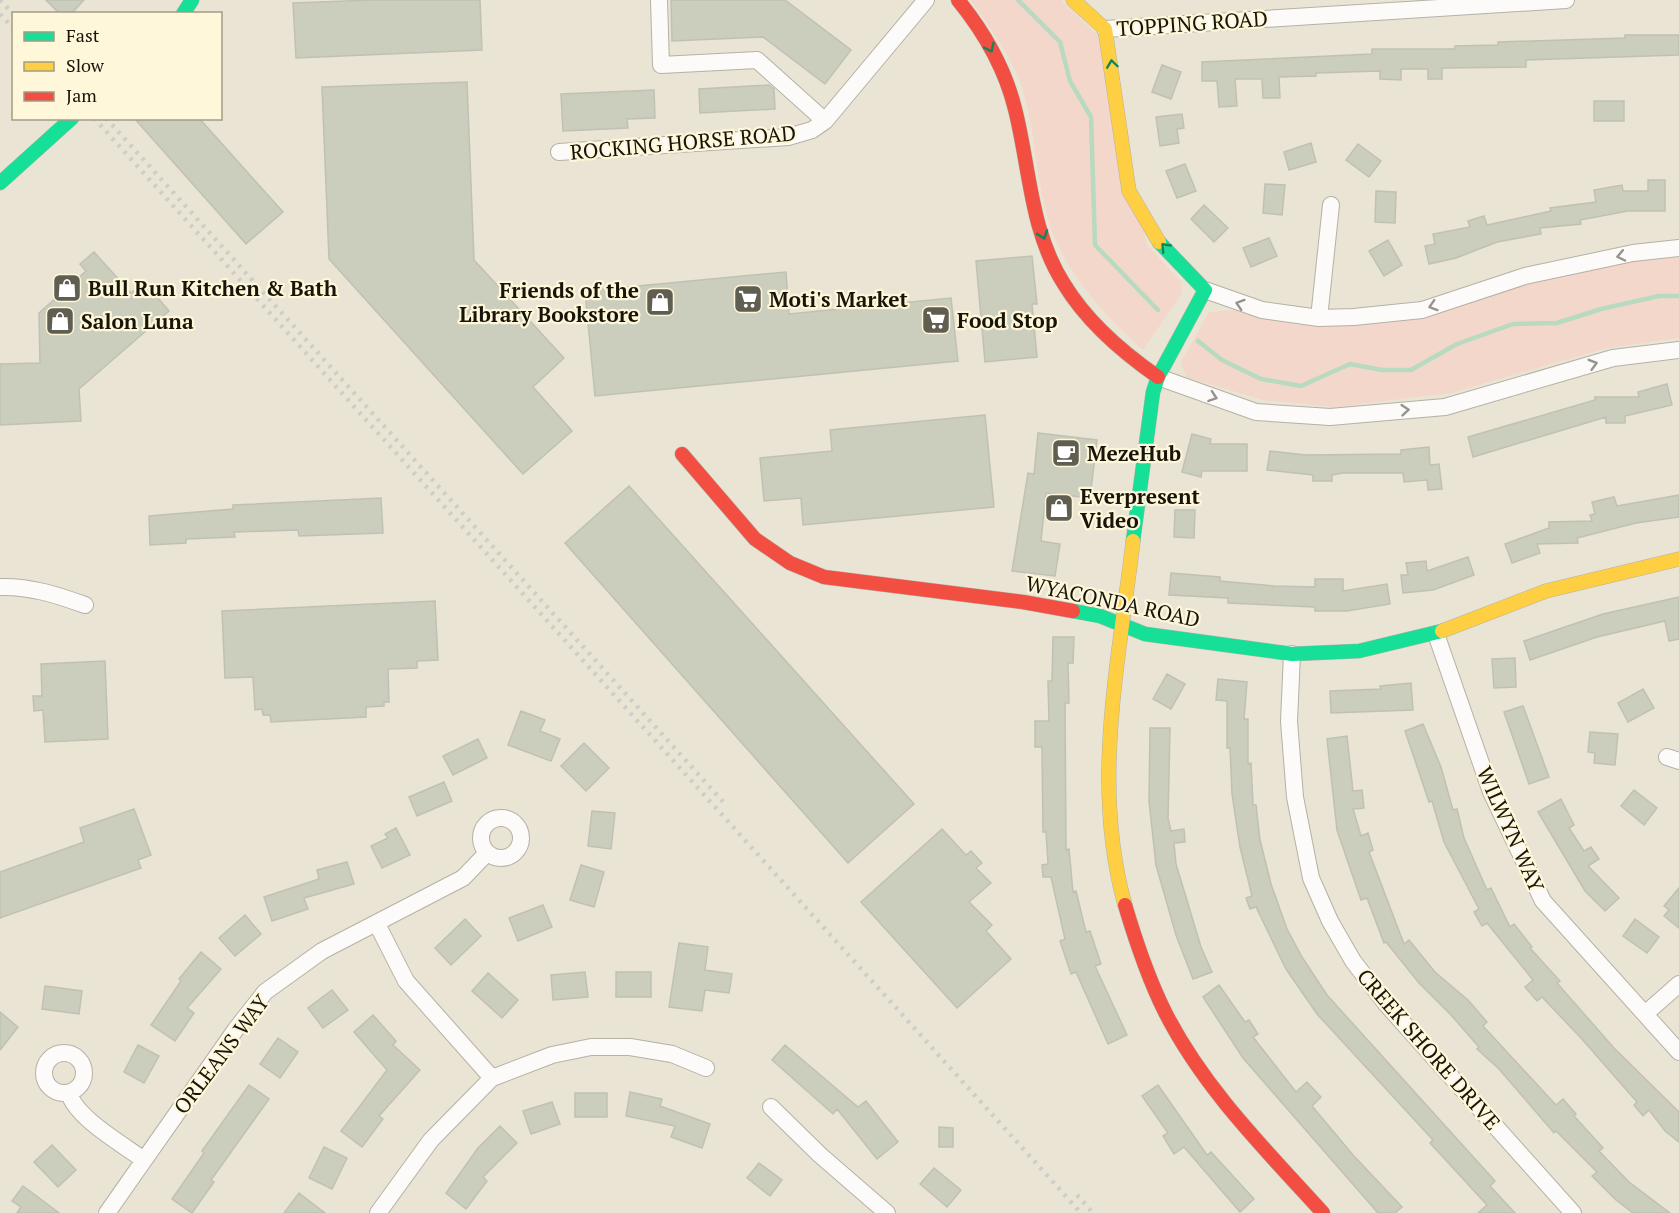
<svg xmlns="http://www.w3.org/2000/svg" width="1679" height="1213" font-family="'PT Serif',serif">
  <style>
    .green { fill: #f4d7cb }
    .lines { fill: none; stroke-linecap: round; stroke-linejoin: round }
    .stream { stroke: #b7dac0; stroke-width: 4.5 }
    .building { fill: #cbcdbd; stroke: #c0c1b4; stroke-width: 1.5 }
    .street-casing { stroke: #b5b1a5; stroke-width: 18 }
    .fast-casing { stroke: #b5b1a5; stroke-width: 15 }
    .slow-casing { stroke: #b5b1a5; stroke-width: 15 }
    .jam-casing { stroke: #b5b1a5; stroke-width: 15 }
    .street { stroke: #fcfbf9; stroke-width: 16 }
    .fast { stroke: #16e098; stroke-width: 14 }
    .slow { stroke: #ffcf43; stroke-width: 14 }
    .jam { stroke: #f24e42; stroke-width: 14 }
    .rail { stroke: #cfcdc8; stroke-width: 4.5; stroke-dasharray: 3 6; stroke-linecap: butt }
    .oneway { stroke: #168458 }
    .oneway2 { stroke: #95938d }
    .labels { text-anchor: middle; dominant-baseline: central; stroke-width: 4.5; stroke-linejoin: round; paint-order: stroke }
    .street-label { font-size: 21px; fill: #17140a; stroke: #fff7d9 }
    .poi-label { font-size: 21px; font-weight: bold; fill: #17140a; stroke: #fff7d9; text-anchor: start }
  </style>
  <rect width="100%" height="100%" fill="#e9e4d4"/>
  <path class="green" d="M970,0H1061L1098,36L1147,245L1181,282L1182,293L1143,350C1109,319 1078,287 1058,245C1035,197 1038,140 1023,90C1015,62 987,23 970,0Z
    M1679,257V338L1607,348L1451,393L1335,407L1263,400L1186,377L1181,362L1209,312L1233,310L1297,325L1365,324L1422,317L1527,284L1636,261Z"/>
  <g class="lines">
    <path class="stream" d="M1018,0L1060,42L1070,81L1091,117L1095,245L1158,310
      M1198,341L1222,360L1261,379L1301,386L1350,364L1382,370H1411L1457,344L1513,324L1557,323L1601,309L1659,296H1679"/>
  </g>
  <path class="building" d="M46,0H84L71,14H60Z
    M371,0H480L482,50L296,58L293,3Z
    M671,0H785L851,50L825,84L763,37L672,41Z
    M1625,35H1679V55L1526,60V67L1442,68V79H1428V69H1401V80L1380,79V71L1316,73V76L1279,77L1280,98H1263L1262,79H1235L1237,106L1219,107L1217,81H1202V62L1372,54V49H1455V46L1498,45V42L1625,38Z
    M1162,65L1181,72L1171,99L1152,92Z
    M467,82L474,260L564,358L533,387L572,431L523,474L329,259L322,87Z
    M769,85L774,89L775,109L700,113L699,89Z
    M654,90L655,118L627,119L628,128L563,131L561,94Z
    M1594,101H1624V121H1594Z
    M1182,114L1184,128L1177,129L1179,143L1160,146L1156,117Z
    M134,118H199L283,212L246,244Z
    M1311,143L1316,162L1289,170L1284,152Z
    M1358,144L1381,161L1369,177L1346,160Z
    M1185,164L1196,191L1177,198L1166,171Z
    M1648,180H1665V211H1628L1580,220L1581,224L1540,228L1541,234L1497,242L1456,258L1429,264L1425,246L1435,244L1433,234L1470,227L1468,221L1484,216L1487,225L1551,211L1550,208L1596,202L1594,190L1622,185L1623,191H1648Z
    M1265,184L1285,185L1282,215L1263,213Z
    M1376,191L1396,192L1395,223L1375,222Z
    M1204,205L1228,228L1214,242L1191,219Z
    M1269,238L1277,256L1251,267L1243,248Z
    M1388,240L1402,265L1384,276L1369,251Z
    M94,252L131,293L144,282L169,311L79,389L81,421L0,425V364L40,363L39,313L86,271L80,264Z
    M1032,256L1037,304H1032L1037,357L985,362L976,261Z
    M786,272L789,314L951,298L958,361L595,396L585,291Z
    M1667,384L1672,405L1625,416V423H1606V417L1473,457L1468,437L1595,400V397H1639L1638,392Z
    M985,415L994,507L803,525L801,498L764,501L760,458L832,451L830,430Z
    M1038,433L1097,440L1090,498L1046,493L1041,541L1060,544L1055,576L1012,571L1028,473L1034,474Z
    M1192,434L1211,439L1210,444H1247V471H1202L1201,477L1182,472Z
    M1429,447L1430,465L1439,464L1442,489L1428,490L1427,480L1404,482L1403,473H1343L1332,475V481H1313V475L1267,470L1270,451L1306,455L1401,454V450Z
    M629,486L914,804L848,863L565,543Z
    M1679,495V517L1636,523L1577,538L1578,543L1537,544L1540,553L1512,563L1505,544L1549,528V522L1592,521L1590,515L1595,514L1592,502L1614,497L1617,506Z
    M381,498L383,533L299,536L298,530L234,532L235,537L186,539V543L150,545L149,516L233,509V505Z
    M1175,510H1195L1194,538L1174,537Z
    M1468,557L1474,575L1433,590L1403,593L1401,575H1408L1406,563L1426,561L1427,571Z
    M1171,573L1220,577V581L1274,586L1315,587V579H1343V591L1387,584L1390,604L1347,611H1315V607L1228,603V598L1169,595Z
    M1679,597V639L1669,641L1665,621L1597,637L1530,660L1524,641L1603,614Z
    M435,601L438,660L417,661V668L388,669L389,702H384V706L366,707V717L271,722L270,715H263L262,709L255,710L253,677L225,678L222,611Z
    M1053,637H1074L1073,663H1068L1069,703H1065L1066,850L1069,849L1073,892L1076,891L1086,932L1090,931L1101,964L1095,966L1127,1035L1108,1044L1076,972L1071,974L1060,941L1065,939L1051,877H1043L1042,865L1048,864L1046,832H1043L1042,747H1035V721H1049L1048,681H1052Z
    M1515,658L1516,687L1494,688L1492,659Z
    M105,661L108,739L45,742L43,710L34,711L33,696H42L41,664Z
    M1167,674L1185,684L1171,709L1153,699Z
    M1218,679L1247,682L1244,719H1248V764L1251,763L1253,805H1256L1260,840L1271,884L1287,929L1302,957L1327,995L1495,1181L1490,1186L1515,1213H1478L1487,1205L1430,1143L1433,1140L1317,1014L1286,969L1256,907L1250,909L1246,898L1252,896L1240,847L1232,794L1230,748H1227V701L1216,700Z
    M1411,683L1413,710L1331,713L1330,691L1381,689L1380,686Z
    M1643,689L1654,708L1628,722L1618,703Z
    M1523,706L1549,777L1529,784L1504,712Z
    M521,711L545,720L540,731L560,739L551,761L508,745Z
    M1423,724L1441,767L1453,810L1457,809L1464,838L1487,890L1491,888L1510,927L1514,924L1532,947L1530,948L1560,981L1557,983L1614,1048L1679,1112V1142L1665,1131L1649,1110L1643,1116L1634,1105L1637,1102L1581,1038L1542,997L1537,1001L1525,987L1533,980L1487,923L1482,926L1474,912L1479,909L1444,842L1432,801L1429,802L1405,731Z
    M1150,728H1170L1168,818L1171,831L1184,829L1185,842L1174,843L1176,864L1201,947L1212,972L1193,979L1176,935L1156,865L1149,801Z
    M1590,732L1618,734L1615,765L1594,763L1595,753L1588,752Z
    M1347,736L1353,791L1362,790L1364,808L1353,809L1361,836L1368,833L1373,850L1369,852L1404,944L1409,940L1435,972L1468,1000L1487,1022L1483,1026L1556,1105L1563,1099L1576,1114L1574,1116L1603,1148L1599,1151L1629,1182L1670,1213H1633L1616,1200L1592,1176L1597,1172L1556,1131L1554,1133L1499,1069L1477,1049L1479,1047L1451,1015L1419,983L1386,942L1384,943L1367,898L1361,900L1337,830L1327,739Z
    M478,739L487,758L453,775L443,756Z
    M584,743L609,768L586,791L561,766Z
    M444,782L452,801L417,816L409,797Z
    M1634,790L1657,808L1644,825L1621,806Z
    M1561,799L1574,825L1569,828L1584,851L1591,847L1599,859L1588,866L1619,898L1605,911L1585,891L1538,812Z
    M134,809L151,855L138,860L141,868L0,918V872L84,842L80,828Z
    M592,811L615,813L611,849L588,846Z
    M396,828L410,855L382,868L371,846L388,838L385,834Z
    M942,829L966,855L971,851L982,863L976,868L991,883L969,902L992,925L986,931L1011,959L957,1008L861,902Z
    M347,862L354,884L304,898L308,909L272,921L264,897L319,879L317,870Z
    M581,865L604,872L594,907L570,900Z
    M1679,888V928L1664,916L1669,910L1664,906Z
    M543,905L552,927L518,941L509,918Z
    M245,915L261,934L235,956L219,938Z
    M465,919L481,936L451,965L435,948Z
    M1635,919L1659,937L1647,953L1623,936Z
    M679,943L708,947L705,970L732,974L729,993L705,990L702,1011L669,1007Z
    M201,952L221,969L187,1008L194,1013L175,1041L151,1025L181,981L179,979Z
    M585,972L588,997L553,1000L551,975Z
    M616,972H651V997H616Z
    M488,973L518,1000L502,1018L472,991Z
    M1219,985L1245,1022L1249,1020L1258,1034L1253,1037L1296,1092L1307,1082L1321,1097L1312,1106L1353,1155L1402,1207L1395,1213H1378L1243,1058L1203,997Z
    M45,986L82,991L79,1014L42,1009Z
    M332,990L348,1010L323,1028L308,1008Z
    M0,1012L18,1027L0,1050Z
    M373,1015L396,1041L393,1045L420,1070L379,1116L383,1119L362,1147L341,1131L387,1070L354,1032Z
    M278,1038L298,1052L280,1078L260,1064Z
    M138,1045L159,1056L144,1083L124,1072Z
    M785,1045L858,1107L866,1101L898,1142L877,1159L837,1109L833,1114L772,1060Z
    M249,1085L269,1099L211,1180L214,1182L192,1213L172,1199L204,1153L202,1151Z
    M1158,1085L1207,1155L1211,1152L1254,1199L1240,1212L1184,1147L1174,1154L1163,1136L1168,1133L1142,1096Z
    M630,1092L662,1099L660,1106L710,1124L702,1148L671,1137L675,1126L626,1116Z
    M575,1093H607V1117H575Z
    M552,1102L560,1124L531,1134L523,1111Z
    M500,1126L517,1143L483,1177L487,1181L466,1209L446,1193L478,1148Z
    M939,1127L953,1128V1147H939Z
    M52,1145L76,1170L58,1187L34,1162Z
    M324,1147L347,1158L332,1189L309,1178Z
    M759,1163L782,1180L770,1196L747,1178Z
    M934,1168L961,1190L947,1207L920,1184Z
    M23,1186L38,1197L59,1213H17L21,1207L12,1201Z
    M299,1193L325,1213H284Z"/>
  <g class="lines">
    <g class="street-casing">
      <path id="street" d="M659,0L661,65L757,60L825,121
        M1105,29L1566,0
        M559,152L788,137L812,130L825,121L926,0
        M1205,290L1262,310L1319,318L1354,317L1422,310L1525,276L1633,253L1679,248
        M1319,318L1331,205
        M1158,377L1256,412L1330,417L1445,407L1613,358L1679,350
        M0,587C30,586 57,595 85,605
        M1436,634L1491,792L1543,901L1679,1052
        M1292,654L1289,721L1295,797L1311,878L1330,921L1353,961L1387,1005L1573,1213
        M1667,757L1679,761
        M481 838a20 20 0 1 1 40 0a20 20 0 1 1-40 0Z
        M377,924L406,981L492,1078
        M1646,1013L1679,984
        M44 1073a20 20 0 1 1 40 0a20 20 0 1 1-40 0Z
        M69,1093C76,1118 122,1144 144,1160
        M771,1107L820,1155L887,1213
        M107,1213L236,1029L265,992L322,951L463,878L487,853
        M378,1213L431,1140L492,1078L552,1055L591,1047H630L672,1054L706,1068"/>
    </g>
    <g class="fast-casing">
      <path id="fast" d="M183,14L192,0
        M0,183L72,118
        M1133,541L1153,392L1158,377L1205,290L1159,242
        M1073,611L1100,616L1145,634L1292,654L1359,651L1442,631"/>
    </g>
    <g class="slow-casing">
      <path id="slow" d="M1073,0L1105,29L1129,191L1159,242
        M1442,631L1546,591L1679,559
        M1125,905C1091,784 1119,663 1133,541"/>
    </g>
    <g class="jam-casing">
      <path id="jam" d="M958,0C984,32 1005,68 1015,109C1030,168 1030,231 1064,284C1087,322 1122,352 1158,377
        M682,454L755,539L790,563L824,577L1023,602L1073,611
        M1125,905C1136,942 1148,978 1165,1012C1204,1089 1266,1150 1323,1213"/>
    </g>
    <use href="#street" class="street"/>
    <use href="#fast" class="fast"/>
    <use href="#slow" class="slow"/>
    <use href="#jam" class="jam"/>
    <path class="rail" d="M0,0L14,15
      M0,14L14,29
      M94,118L1081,1213
      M106,118L726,805
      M1077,1195L1093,1213"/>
  </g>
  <defs><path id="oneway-chevron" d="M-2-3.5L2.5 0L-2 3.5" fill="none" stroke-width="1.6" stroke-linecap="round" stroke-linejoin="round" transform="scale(1.5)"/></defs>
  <g class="oneway">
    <use href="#oneway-chevron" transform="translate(990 48) rotate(64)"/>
    <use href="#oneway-chevron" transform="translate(1112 64) rotate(-98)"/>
    <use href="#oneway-chevron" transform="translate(1043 235) rotate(71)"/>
    <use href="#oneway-chevron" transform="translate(1165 247) rotate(-134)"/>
  </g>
  <g class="oneway2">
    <use href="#oneway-chevron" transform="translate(1621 256) rotate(168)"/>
    <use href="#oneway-chevron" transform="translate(1240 304) rotate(-162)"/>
    <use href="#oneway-chevron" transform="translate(1433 306) rotate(162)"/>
    <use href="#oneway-chevron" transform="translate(1593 364) rotate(-16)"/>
    <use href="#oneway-chevron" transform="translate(1213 397) rotate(19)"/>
    <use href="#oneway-chevron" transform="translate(1405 410) rotate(-5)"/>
  </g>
  <defs>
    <g id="shop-square" transform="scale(1.5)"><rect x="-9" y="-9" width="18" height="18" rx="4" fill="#605d51" stroke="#fff7d9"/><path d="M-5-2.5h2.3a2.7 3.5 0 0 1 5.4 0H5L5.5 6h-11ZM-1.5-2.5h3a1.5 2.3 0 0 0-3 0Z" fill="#fff"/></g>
    <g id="supermarket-square" transform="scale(1.5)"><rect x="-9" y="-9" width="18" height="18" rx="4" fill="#605d51" stroke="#fff7d9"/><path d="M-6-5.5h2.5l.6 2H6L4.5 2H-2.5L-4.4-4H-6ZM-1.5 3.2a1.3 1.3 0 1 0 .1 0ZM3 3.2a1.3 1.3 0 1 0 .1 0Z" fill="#fff"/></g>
    <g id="cafe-square" transform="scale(1.5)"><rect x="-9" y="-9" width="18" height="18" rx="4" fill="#605d51" stroke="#fff7d9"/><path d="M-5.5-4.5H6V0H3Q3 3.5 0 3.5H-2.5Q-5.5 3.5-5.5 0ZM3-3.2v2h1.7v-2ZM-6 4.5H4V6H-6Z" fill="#fff"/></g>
  </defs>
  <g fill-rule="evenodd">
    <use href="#shop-square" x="67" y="288"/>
    <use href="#supermarket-square" x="748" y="299"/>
    <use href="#shop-square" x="660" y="302"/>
    <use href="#supermarket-square" x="936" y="320"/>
    <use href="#shop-square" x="60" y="321"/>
    <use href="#cafe-square" x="1066" y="453"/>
    <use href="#shop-square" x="1059" y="508"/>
  </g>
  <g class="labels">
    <g class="street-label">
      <text transform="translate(1192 23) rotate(-4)">TOPPING ROAD</text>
      <text transform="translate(683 142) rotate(-5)">ROCKING HORSE ROAD</text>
      <text transform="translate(1113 601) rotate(12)">WYACONDA ROAD</text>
      <text transform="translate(1511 829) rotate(66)">WILWYN WAY</text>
      <text transform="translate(1429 1049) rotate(49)">CREEK SHORE DRIVE</text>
      <text transform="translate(221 1054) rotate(-53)">ORLEANS WAY</text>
    </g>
    <g class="poi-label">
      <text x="88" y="288">Bull Run Kitchen &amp; Bath</text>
      <text x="639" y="290" text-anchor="end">Friends of the<tspan x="639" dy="24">Library Bookstore</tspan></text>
      <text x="769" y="299">Moti's Market</text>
      <text x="957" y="320">Food Stop</text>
      <text x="81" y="321">Salon Luna</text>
      <text x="1087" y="453">MezeHub</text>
      <text x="1080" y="496">Everpresent<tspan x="1080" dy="24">Video</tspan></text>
    </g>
  </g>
  <rect x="12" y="12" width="210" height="108" fill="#fff7d9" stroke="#a29c86" stroke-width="1.5"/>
  <rect x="24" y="32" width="30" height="9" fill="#16e098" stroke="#a29c86" stroke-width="1.5"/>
  <text x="66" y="42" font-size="18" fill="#17140a">Fast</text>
  <rect x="24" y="62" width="30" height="9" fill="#ffcf43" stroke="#a29c86" stroke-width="1.5"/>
  <text x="66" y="72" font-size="18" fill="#17140a">Slow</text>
  <rect x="24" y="92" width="30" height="9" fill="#f24e42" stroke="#a29c86" stroke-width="1.5"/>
  <text x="66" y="102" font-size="18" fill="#17140a">Jam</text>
</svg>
